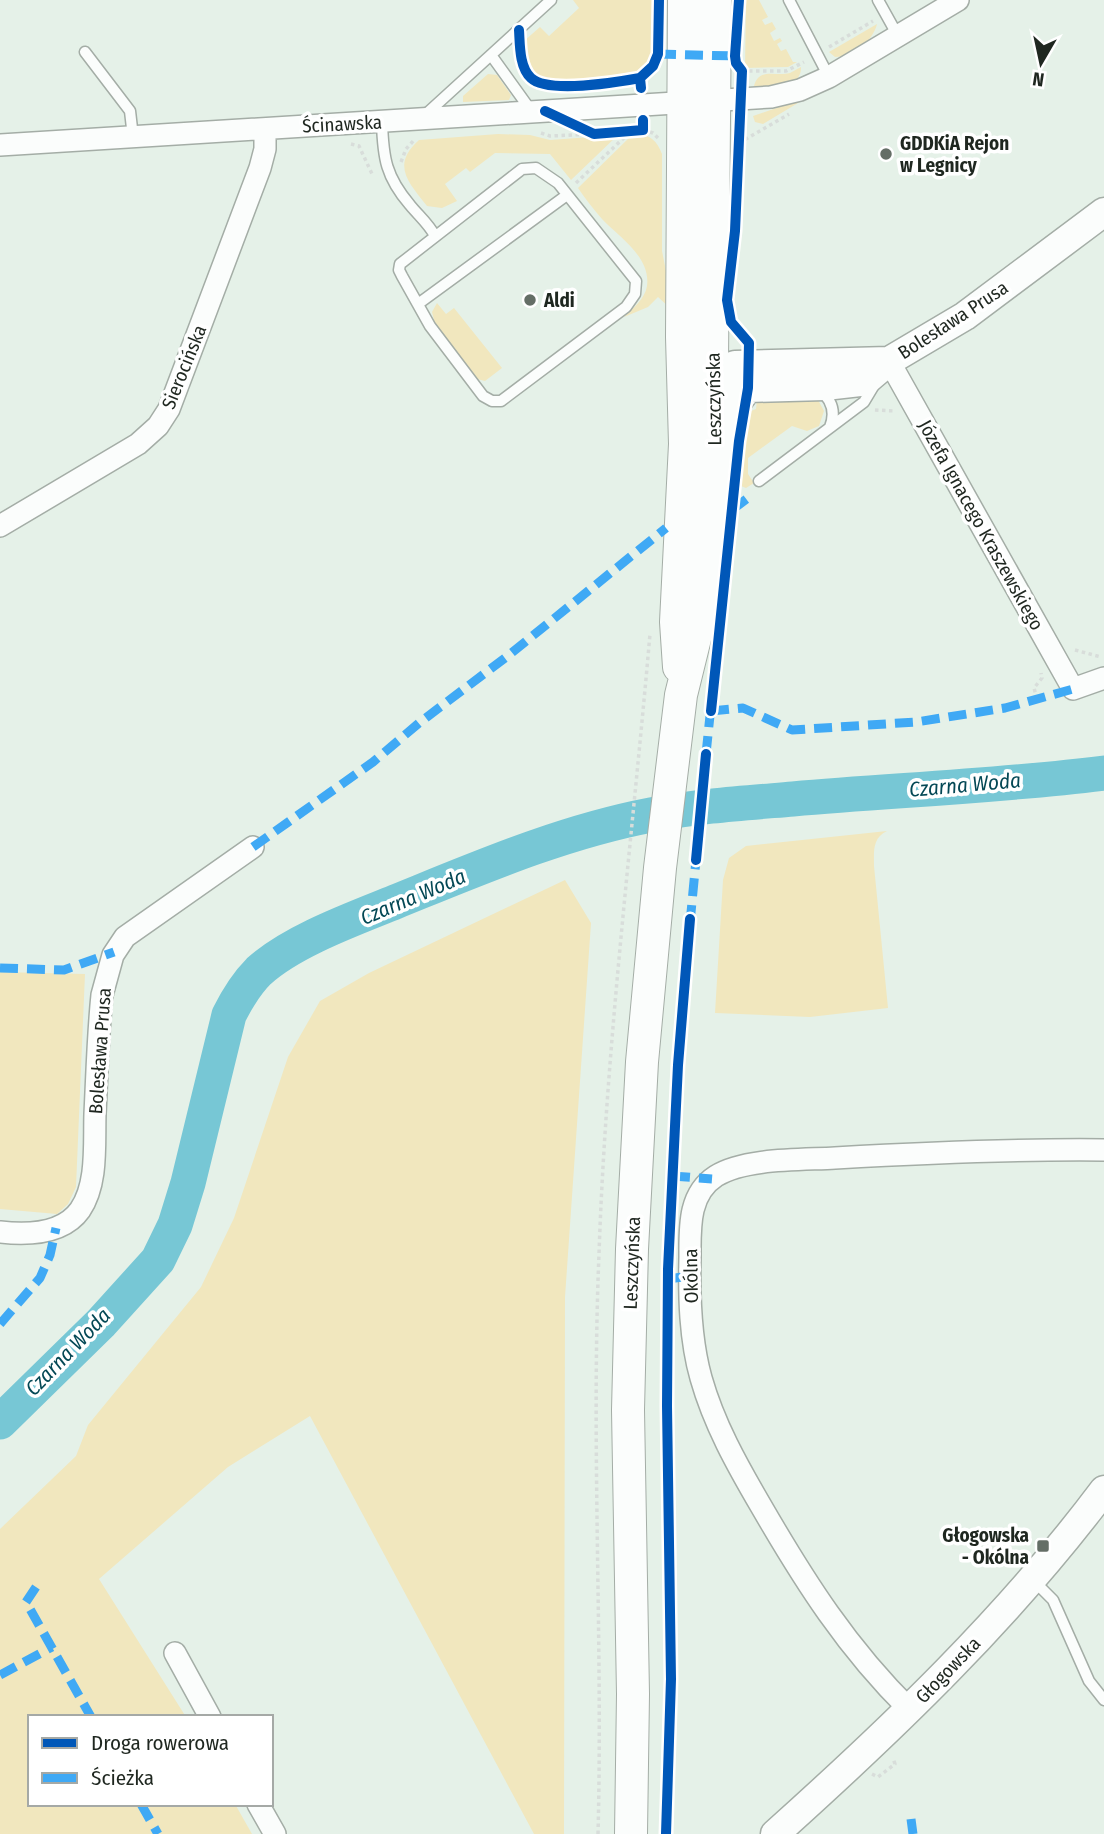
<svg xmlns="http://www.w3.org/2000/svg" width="1104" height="1834" font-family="'Fira Sans Condensed',sans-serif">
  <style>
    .green { fill: #f1e7be }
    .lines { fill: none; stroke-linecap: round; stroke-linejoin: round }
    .river { stroke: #77c7d5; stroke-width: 35 }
    .service-casing { stroke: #a4ada6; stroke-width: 13 }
    .minor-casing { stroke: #a4ada6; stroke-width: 24 }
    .tertiary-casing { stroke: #a4ada6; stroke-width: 31 }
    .secondary-casing { stroke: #a4ada6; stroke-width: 34 }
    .path { stroke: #d8ddda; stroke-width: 3.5; stroke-dasharray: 3.5 3.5; stroke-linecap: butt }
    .service { stroke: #fbfdfc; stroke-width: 10 }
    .minor { stroke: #fbfdfc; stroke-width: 21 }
    .tertiary { stroke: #fbfdfc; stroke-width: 28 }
    .secondary { stroke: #fbfdfc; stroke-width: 32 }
    .quiet { stroke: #3fa9f5; stroke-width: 9; stroke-dasharray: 18 9; stroke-linecap: butt }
    .cycleway-casing { stroke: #fff; stroke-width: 15 }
    .cycleway { stroke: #0057b8; stroke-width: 10 }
    .poi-dot { fill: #646e66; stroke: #fff; stroke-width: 2.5 }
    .labels { text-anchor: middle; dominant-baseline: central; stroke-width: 7; stroke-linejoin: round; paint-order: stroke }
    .street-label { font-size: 19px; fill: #1f2720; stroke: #fff }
    .poi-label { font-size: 19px; font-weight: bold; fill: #1f2720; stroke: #fff; text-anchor: start }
    .water-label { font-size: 21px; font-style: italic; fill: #044855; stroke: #fff }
  </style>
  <rect width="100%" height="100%" fill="#e5f1e8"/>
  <path class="green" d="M573,0H655L654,51C653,60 648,67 639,72C627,79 610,78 597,79C572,81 536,91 526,62C523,54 522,48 524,41L540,27L549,36L579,8Z
    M746,0H759L768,17L762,20L765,25L772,22L776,29L770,33L774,41L780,38L782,41L777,44L781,51L786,49L793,62H797L788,67L745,68Z
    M877,24C873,41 853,57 835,57L829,52Z
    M801,67C802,89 770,87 754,86C759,67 776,77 790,73C792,72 799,68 801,67Z
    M488,74L497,75L511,95L509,100L463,102V96Z
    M808,97L763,124L755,122L753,116Z
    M498,134L530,135L550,140L618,135L571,180L550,154L495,153L470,172L466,168L445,184L457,201L442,208L427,206C408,182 391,165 419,140Z
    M633,134C649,133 657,140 662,154V251L670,291L671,309L658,297L648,307L624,317C633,308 645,299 647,286C651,257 619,237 602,219C593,209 585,198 578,188Z
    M437,303L446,314L454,308L502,368L485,381L477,379L435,324L432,312Z
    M817,398L824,411L819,426L807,431L792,426L748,458V474L754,483L746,488L741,486L745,443L751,411L756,409L757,400Z
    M887,831C872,838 874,852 874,866L888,1008L810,1017L715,1013L723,880L729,858L746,846Z
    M565,880L591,923L565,1297L564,1834H534L310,1416L228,1467L99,1579L186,1717H30V1804H235L252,1834H0V1529L76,1456L88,1425L201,1287L234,1218L288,1057L320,1001L369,973Z
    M0,972L85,974L76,1187L68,1204L57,1214L0,1209Z"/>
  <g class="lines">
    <path class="river" d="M0,1422L101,1323L158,1260L175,1225L188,1183L229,1015C237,999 246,984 259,971C292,941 353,919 395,902C479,868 562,832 651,815C697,806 745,803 793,799C896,790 1001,786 1104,773"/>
    <g class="service-casing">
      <path id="service" d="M789,0L829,77
        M878,0L898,36
        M85,52L130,111L133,137
        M491,55L532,112
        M424,116L551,0
        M382,122C383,158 386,177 410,205C418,215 429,224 435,236
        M536,168L558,183L636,281L635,294L626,307L501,401H492L483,396L430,326L402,276L399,270L400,264L522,169Z
        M418,304L567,195
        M820,390C832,400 836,412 830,427
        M759,481L864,402L876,382
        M1034,1581L1053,1600L1089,1681L1104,1700"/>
    </g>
    <g class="minor-casing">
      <path id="minor" d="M0,145L771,97L800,90L829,77L958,0
        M889,361L1073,689L1104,678
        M0,526L138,444L158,426L169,409L260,168L265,149V129
        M0,1232C27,1235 63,1234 80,1210C98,1184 94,1144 95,1114C97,1074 98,1034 102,995L113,955L125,937L253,847
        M175,1653L210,1717
        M910,1710C847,1648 805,1582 761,1506C737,1465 714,1424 701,1378C690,1339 689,1297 690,1257C690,1228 688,1194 716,1176C745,1158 801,1160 835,1158C925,1153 1014,1149 1104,1150
        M258,1804L275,1834"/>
    </g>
    <g class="tertiary-casing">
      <path id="tertiary" d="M699,364L723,381L748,388L825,386L860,382L869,378L889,361L965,316L1104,212
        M704,382L723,369L735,365L889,361
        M716,450C721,425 733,407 748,388
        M775,1834C893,1728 1008,1618 1104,1490"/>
    </g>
    <g class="secondary-casing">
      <path id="secondary" d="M679,667L676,622L685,444L682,337L684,0
        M631,1834L633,1694L628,1410L632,1249L642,1062L660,868L681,695L698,626L715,452L712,362L715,0"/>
    </g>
    <path class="path" d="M829,47L873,21
      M520,48C528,96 554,85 592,83
      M742,71H786L804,62
      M643,130L653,133L658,138
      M541,133L550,136L594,134
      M739,143L789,114
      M351,144L359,146L373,176
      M401,162L406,149L415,139
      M576,183L630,132
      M875,410L895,411
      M1075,650L1101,657
      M1037,699L1034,688L1042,678L1041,673
      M696,860L706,754
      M872,1774L878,1777L895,1764L893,1758
      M598,1834C603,1641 591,1447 599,1254C606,1047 632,841 650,634"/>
    <use href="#service" class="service"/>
    <use href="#minor" class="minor"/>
    <use href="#tertiary" class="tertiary"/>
    <use href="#secondary" class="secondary"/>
    <path class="quiet" d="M658,54L735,56
      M732,510L753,494
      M711,711L743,708L792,730L916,722L1005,708L1073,689
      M706,754L711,706
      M253,847L373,762L419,723L509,655L666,528
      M690,923L696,860
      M0,968L64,970L114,952
      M672,1176L712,1179
      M668,1279L690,1276
      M0,1324L40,1278L50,1255L56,1228
      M36,1587L26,1602L91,1717
      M0,1675L52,1647
      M141,1804L158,1834
      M911,1819L913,1834"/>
    <g class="cycleway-casing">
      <path id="cycleway" d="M519,30C520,44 519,67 531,78C548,94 618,82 640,78
        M641,88L640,78L653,66L658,54L659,0
        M545,111L594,134L643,130V120
        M711,711L739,441L748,388L749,343L731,322L727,300L735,231L742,71L736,63L735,56L739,0
        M696,860L706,754
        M666,1834L671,1679L667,1406L668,1269L678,1065L690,919"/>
    </g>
    <use href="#cycleway" class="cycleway"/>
  </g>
  <g class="poi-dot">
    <circle cx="886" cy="154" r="7"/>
    <circle cx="530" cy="300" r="7"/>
    <rect x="1036" y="1539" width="14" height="14" rx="3.5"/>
  </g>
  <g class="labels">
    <g class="street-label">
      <text transform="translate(342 124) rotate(-3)">Ścinawska</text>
      <text transform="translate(953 320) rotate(-33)">Bolesława Prusa</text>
      <text transform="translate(184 367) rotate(-68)">Sierocińska</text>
      <text transform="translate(714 399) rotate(-91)">Leszczyńska</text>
      <text transform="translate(981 525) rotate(61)">Józefa Ignacego Kraszewskiego</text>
      <text transform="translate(100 1051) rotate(-86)">Bolesława Prusa</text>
      <text transform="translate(632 1263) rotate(-88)">Leszczyńska</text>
      <text transform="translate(691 1276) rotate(-91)">Okólna</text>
      <text transform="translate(948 1670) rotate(-46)">Głogowska</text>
    </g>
    <g class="poi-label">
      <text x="900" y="143">GDDKiA Rejon<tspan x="900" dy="22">w Legnicy</tspan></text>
      <text x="544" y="300">Aldi</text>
      <text x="1029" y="1535" text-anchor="end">Głogowska<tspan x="1029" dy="22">- Okólna</tspan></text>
    </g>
    <g class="water-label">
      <text transform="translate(965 785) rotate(-5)">Czarna Woda</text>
      <text transform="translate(413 897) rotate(-23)">Czarna Woda</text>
      <text transform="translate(68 1352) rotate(-46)">Czarna Woda</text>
    </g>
  </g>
  <rect x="28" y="1715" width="245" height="91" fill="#ffffff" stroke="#a5a9a6" stroke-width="2"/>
  <rect x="42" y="1738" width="35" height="10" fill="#0057b8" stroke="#a5a9a6" stroke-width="2"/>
  <text x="91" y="1750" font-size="21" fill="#1f2720">Droga rowerowa</text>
  <rect x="42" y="1773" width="35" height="10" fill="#3fa9f5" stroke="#a5a9a6" stroke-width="2"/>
  <text x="91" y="1785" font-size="21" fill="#1f2720">Ścieżka</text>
  <g transform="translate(1041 63) rotate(189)" stroke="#ffffff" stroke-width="5" paint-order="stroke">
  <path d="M0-5L12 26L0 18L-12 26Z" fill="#1f2720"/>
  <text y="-10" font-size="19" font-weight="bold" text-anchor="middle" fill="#1f2720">N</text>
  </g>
</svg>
